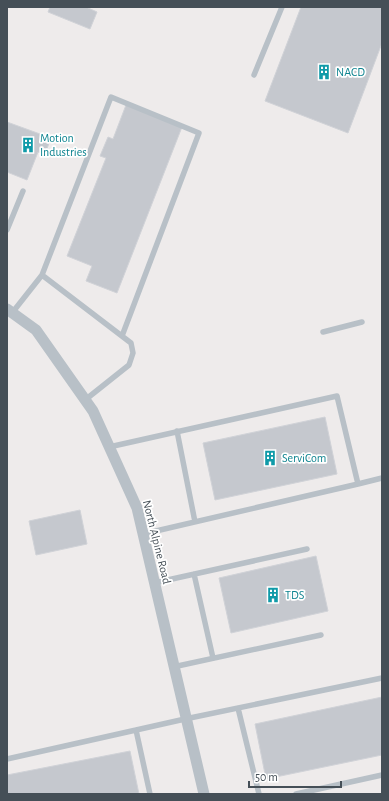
<svg xmlns="http://www.w3.org/2000/svg" width="389" height="801" font-family="'Alegreya Sans',sans-serif">
  <style>
    .building { fill: #c5c8ce; stroke: #d0d2d7 }
    .lines { fill: none; stroke-linecap: round; stroke-linejoin: round }
    .lane { stroke: #b8c0c7; stroke-width: 5.5 }
    .street { stroke: #b8c0c7; stroke-width: 11 }
    .labels { text-anchor: middle; dominant-baseline: central; stroke-width: 3.5; stroke-linejoin: round; paint-order: stroke }
    .culture-label { font-size: 12px; fill: #0d838f; stroke: #fff; text-anchor: start }
    .street-label { font-size: 12px; fill: #454f57; stroke: #fff }
  </style>
  <rect width="100%" height="100%" fill="#eeebeb"/>
  <path class="building" d="M50,7H86L97,12L90,29L48,12Z
    M301,7H382V43L348,133L265,101Z
    M126,105L182,127L117,293L86,281L92,266L67,256L106,158L100,156L108,137L113,139Z
    M7,122L51,138L45,154L38,152L27,180L7,172Z
    M325,417L337,474L215,500L203,443Z
    M80,510L87,544L36,555L29,521Z
    M316,556L328,611L231,633L219,578Z
    M382,697V755L266,779L255,724Z
    M130,751L139,794H7V775Z"/>
  <g class="lines">
    <path class="lane" d="M254,75L282,7
      M7,230L23,191
      M42,275L111,97L199,133L122,336
      M12,313L42,275L131,343L133,353L129,365L85,400
      M323,332L362,322
      M177,431L195,522
      M109,447L337,396L358,484L143,534
      M358,484L382,478
      M194,574L213,658
      M154,583L307,549
      M173,667L321,635
      M238,708L259,794
      M136,730L150,794
      M7,759L185,719L382,678
      M296,794L382,775"/>
    <path class="street" d="M7,309L36,330L93,411L137,508L204,794"/>
  </g>
  <defs>
    <g id="building-bare" transform="scale(1.2)"><path d="M-4-6H4V6H1V3H-1V6H-4ZM-2.5-4.3h1.7v1.8h-1.7ZM.8-4.3h1.7v1.8H.8ZM-2.5-1h1.7V.8h-1.7ZM.8-1h1.7V.8H.8Z" fill="#0f9aa8" stroke="#fff" stroke-width="2.5" paint-order="stroke"/></g>
  </defs>
  <g fill-rule="evenodd">
    <use href="#building-bare" x="324" y="72"/>
    <use href="#building-bare" x="28" y="145"/>
    <use href="#building-bare" x="270" y="458"/>
    <use href="#building-bare" x="273" y="595"/>
  </g>
  <g class="labels">
    <g class="culture-label">
      <text x="336" y="72">NACD</text>
      <text x="40" y="138">Motion<tspan x="40" dy="14">Industries</tspan></text>
      <text x="282" y="458">ServiCom</text>
      <text x="285" y="595">TDS</text>
    </g>
    <g class="street-label">
      <text transform="translate(157 542) rotate(76)">North Alpine Road</text>
    </g>
  </g>
  <rect width="389" height="801" fill="none" stroke="#454f57" stroke-width="16"/>
  <path d="M249 781v6h92v-6" fill="none" stroke="#454f57" stroke-width="2"/>
  <text x="255" y="781" font-size="12" fill="#454f57" stroke="#ffffff" stroke-width="3" paint-order="stroke">50 m</text>
</svg>
